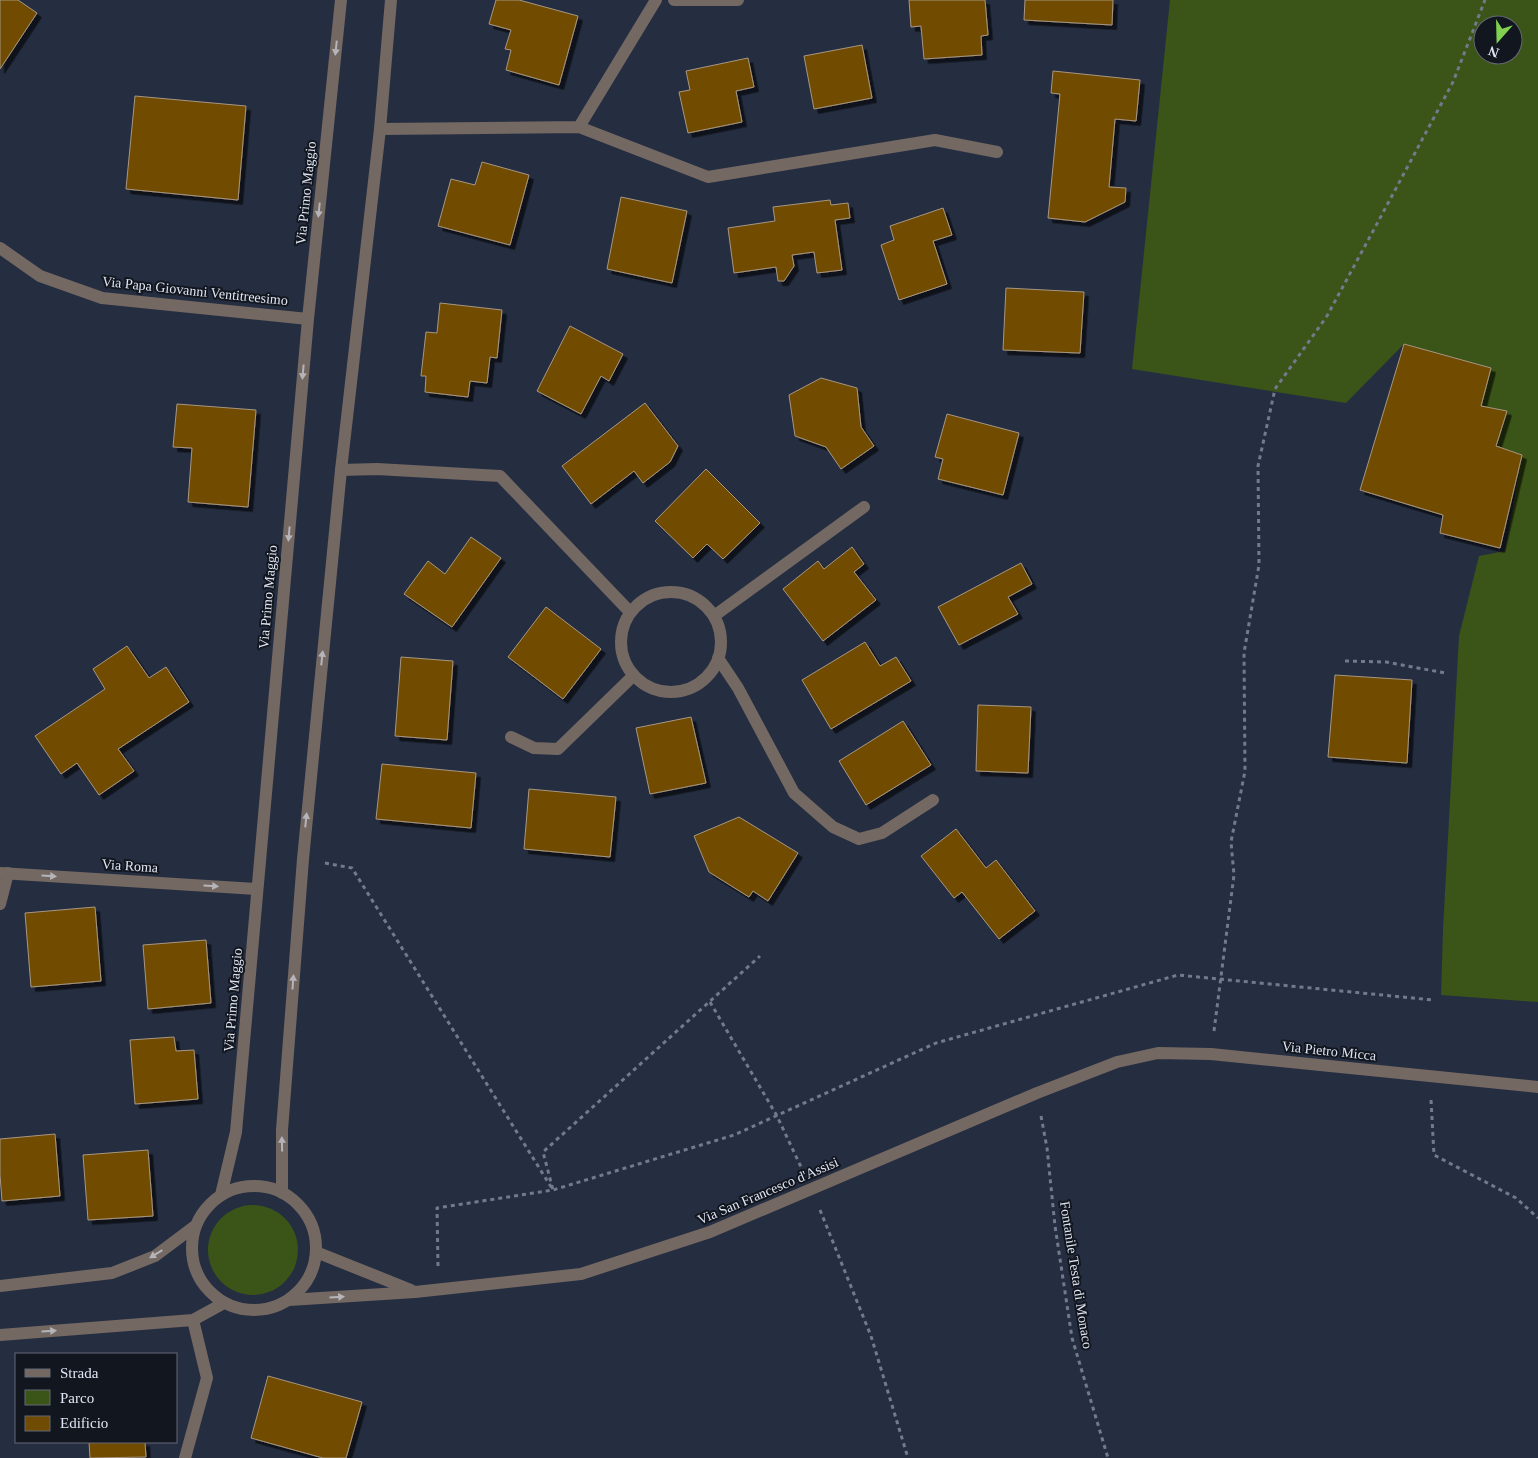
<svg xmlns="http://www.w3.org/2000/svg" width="1538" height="1458" font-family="'Times New Roman',serif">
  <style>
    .green { fill: #3b5417; fill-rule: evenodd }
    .building { fill: #6f4b03; stroke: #a89780; filter: url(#shadow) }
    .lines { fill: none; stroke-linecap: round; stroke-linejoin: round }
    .path { stroke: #737a8b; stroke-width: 3; stroke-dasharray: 4 4; stroke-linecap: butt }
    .lane { stroke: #746863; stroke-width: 12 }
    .street { stroke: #746863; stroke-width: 12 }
    .oneway { fill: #b5b4b9 }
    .labels { text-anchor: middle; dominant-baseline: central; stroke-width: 4; stroke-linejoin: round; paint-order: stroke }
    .street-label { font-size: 14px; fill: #e0e6f3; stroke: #12161f }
  </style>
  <defs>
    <filter id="shadow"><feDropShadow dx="4.5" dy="4.5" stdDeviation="0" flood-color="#0009"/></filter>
  </defs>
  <rect width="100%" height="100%" fill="#252e41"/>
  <path class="green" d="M1170,0H1538V1002L1441,995L1443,929L1459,636L1479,556L1505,551L1522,455L1496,446L1507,411L1481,406L1491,368L1404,344L1346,403L1132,369ZM1483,25H1513V55H1483Z
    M208 1250a45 45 0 1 1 90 0a45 45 0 1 1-90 0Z"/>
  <path class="building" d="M0,0H18L37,13L0,69Z
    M496,0H519L578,16L559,85L506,70L511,50L505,49L511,30L489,24Z
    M909,0H985L988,35L981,36L982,55L924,59L921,26L911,27Z
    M1025,0H1113L1112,25L1024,20Z
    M862,45L872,98L814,109L804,56Z
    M748,58L754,87L736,91L742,122L688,133L679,92L690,90L686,71Z
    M1053,71L1140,80L1136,121L1115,119L1109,187L1126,188L1125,202L1085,222L1048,218L1060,94L1051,93Z
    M135,96L246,106L238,200L126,189Z
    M482,162L529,175L510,245L438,226L451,179L475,185Z
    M621,197L687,211L672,283L607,269Z
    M830,200L831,205L848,203L850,218L835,220L842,270L817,273L814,252L792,255L794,266L784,281H778L776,267L734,273L728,228L775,221L773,207Z
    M943,208L952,235L933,241L947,284L899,300L881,245L894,240L890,226Z
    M1006,288L1084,292L1080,353L1003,350Z
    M440,303L502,310L497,358L490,357L487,383L470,381L468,397L425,392L426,376H421L426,332L437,333Z
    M570,326L623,354L609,381L601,376L581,414L537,391Z
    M1404,344L1491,368L1481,406L1507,411L1496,446L1522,455L1500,548L1440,533L1443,515L1360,490Z
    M821,378L857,388L861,427L874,446L841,469L826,447L795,436L789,395Z
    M645,403L678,446L670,462L643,483L634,471L591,504L562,466Z
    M177,404L256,410L248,507L188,502L192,448L173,447Z
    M947,414L1019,433L1003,495L938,479L943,459L935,457Z
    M706,469L760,523L723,559L707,544L693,558L655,521Z
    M471,537L501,558L452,627L404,594L428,561L445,574Z
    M852,547L864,564L854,572L876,600L823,641L783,589L818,561L824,569Z
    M1021,563L1032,584L1008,597L1018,614L959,645L938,607Z
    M546,607L601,649L563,699L508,657Z
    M865,642L880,666L896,657L911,681L831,729L802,680Z
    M127,646L149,678L166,667L189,702L118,749L134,771L99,795L77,763L61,774L35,736L105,689L93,669Z
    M401,657L453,661L447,740L395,736Z
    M1335,675L1412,680L1407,763L1328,757Z
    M978,705L1031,707L1028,773L976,771Z
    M691,717L706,783L650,794L636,728Z
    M903,721L931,765L866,805L839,761Z
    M382,764L476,773L471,828L376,819Z
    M529,789L616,797L610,857L524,849Z
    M739,817L798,853L768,901L753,891L749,897L709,872L694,836Z
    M956,829L986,868L996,860L1035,911L999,939L962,892L954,898L921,856Z
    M95,907L101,981L31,987L25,913Z
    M206,940L211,1003L148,1009L143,945Z
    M174,1037L176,1051L194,1050L198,1099L135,1104L130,1040Z
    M55,1134L60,1196L2,1201L0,1175V1139Z
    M148,1150L153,1216L88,1220L83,1155Z
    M268,1376L362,1402L346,1458H323L251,1438Z
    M89,1442H145L146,1457L90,1458Z"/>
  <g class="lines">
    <path class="path" d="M1345,661L1386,662L1445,673
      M325,863L352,868L553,1190L543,1152L760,956
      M710,1002L777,1116L801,1167
      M1214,1031L1234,875L1231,842L1245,771L1244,653L1259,565L1258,466L1275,389L1327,316L1379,220L1453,82L1485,0
      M1431,1100L1434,1155L1516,1198L1538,1218
      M1041,1116L1047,1148L1055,1226L1072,1338L1108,1458
      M820,1210L871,1336L908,1458
      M438,1266L437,1208L553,1190L734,1135L936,1043L1178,975L1433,1000"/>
    <path class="lane" d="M656,0L579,127L708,177L935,140L997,152
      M674,0H738
      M380,129L579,127
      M341,470L377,469L500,476L630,612
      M621 642a50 50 0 1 1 100 0a50 50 0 1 1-100 0Z
      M714,616L864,507
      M718,658L738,688L794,793L833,827L859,839L882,833L933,800
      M511,737L534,748L558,749L633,676
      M0,904L8,873"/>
    <path class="street" d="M0,248L40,276L102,298L308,319
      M0,873L257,889
      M192 1248a62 62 0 1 1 124 0a62 62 0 1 1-124 0Z
      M282,1193V1130L303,859L341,470L380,129L391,0
      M221,1195L236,1132L308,319L341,0
      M316,1252L411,1290
      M0,1286L112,1273L155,1256L195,1226
      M289,1300L415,1292L581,1274L710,1232L1037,1093L1117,1062L1158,1053L1211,1054L1538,1087
      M0,1335L193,1320L224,1303
      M185,1458L207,1378L193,1320"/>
  </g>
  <defs><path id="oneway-solid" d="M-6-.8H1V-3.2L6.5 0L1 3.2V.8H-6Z" transform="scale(1.25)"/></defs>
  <g class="oneway">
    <use href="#oneway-solid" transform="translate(336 48) rotate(96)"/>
    <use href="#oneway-solid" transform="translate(319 210) rotate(96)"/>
    <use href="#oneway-solid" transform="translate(303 372) rotate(95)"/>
    <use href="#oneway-solid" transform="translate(289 534) rotate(95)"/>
    <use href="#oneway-solid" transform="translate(322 658) rotate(-84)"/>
    <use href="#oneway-solid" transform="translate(306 820) rotate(-84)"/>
    <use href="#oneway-solid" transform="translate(49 876) rotate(4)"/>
    <use href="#oneway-solid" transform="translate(211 886) rotate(4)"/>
    <use href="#oneway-solid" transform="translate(293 982) rotate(-86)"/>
    <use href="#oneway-solid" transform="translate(282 1144) rotate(-91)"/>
    <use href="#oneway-solid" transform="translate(156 1254) rotate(149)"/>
    <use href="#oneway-solid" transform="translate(337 1297) rotate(-4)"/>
    <use href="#oneway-solid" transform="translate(49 1331) rotate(-4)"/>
  </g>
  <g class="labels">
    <g class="street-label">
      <text transform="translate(306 193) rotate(-84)">Via Primo Maggio</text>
      <text transform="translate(195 291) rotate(6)">Via Papa Giovanni Ventitreesimo</text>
      <text transform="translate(268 597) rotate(-85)">Via Primo Maggio</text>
      <text transform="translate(130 866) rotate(4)">Via Roma</text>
      <text transform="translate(233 1000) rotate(-85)">Via Primo Maggio</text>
      <text transform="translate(1329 1051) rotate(6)">Via Pietro Micca</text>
      <text transform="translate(768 1191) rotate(-23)">Via San Francesco d'Assisi</text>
      <text transform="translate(1076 1275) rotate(81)">Fontanile Testa di Monaco</text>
    </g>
  </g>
  <rect x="15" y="1353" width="162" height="90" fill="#12161f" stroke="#646974"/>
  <rect x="25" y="1369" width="25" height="8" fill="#746863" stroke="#646974"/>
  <text x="60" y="1378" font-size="15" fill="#e0e6f3">Strada</text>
  <rect x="25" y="1390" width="25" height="15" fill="#3b5417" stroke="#646974"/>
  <text x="60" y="1403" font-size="15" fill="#e0e6f3">Parco</text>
  <rect x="25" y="1416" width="25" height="15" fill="#6f4b03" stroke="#646974"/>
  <text x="60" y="1428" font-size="15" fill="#e0e6f3">Edificio</text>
  <g transform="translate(1498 40) rotate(200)"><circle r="24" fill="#12161f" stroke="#646974"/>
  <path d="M0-4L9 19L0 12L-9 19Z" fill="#81d050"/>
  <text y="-8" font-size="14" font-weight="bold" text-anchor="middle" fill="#e0e6f3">N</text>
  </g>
</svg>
